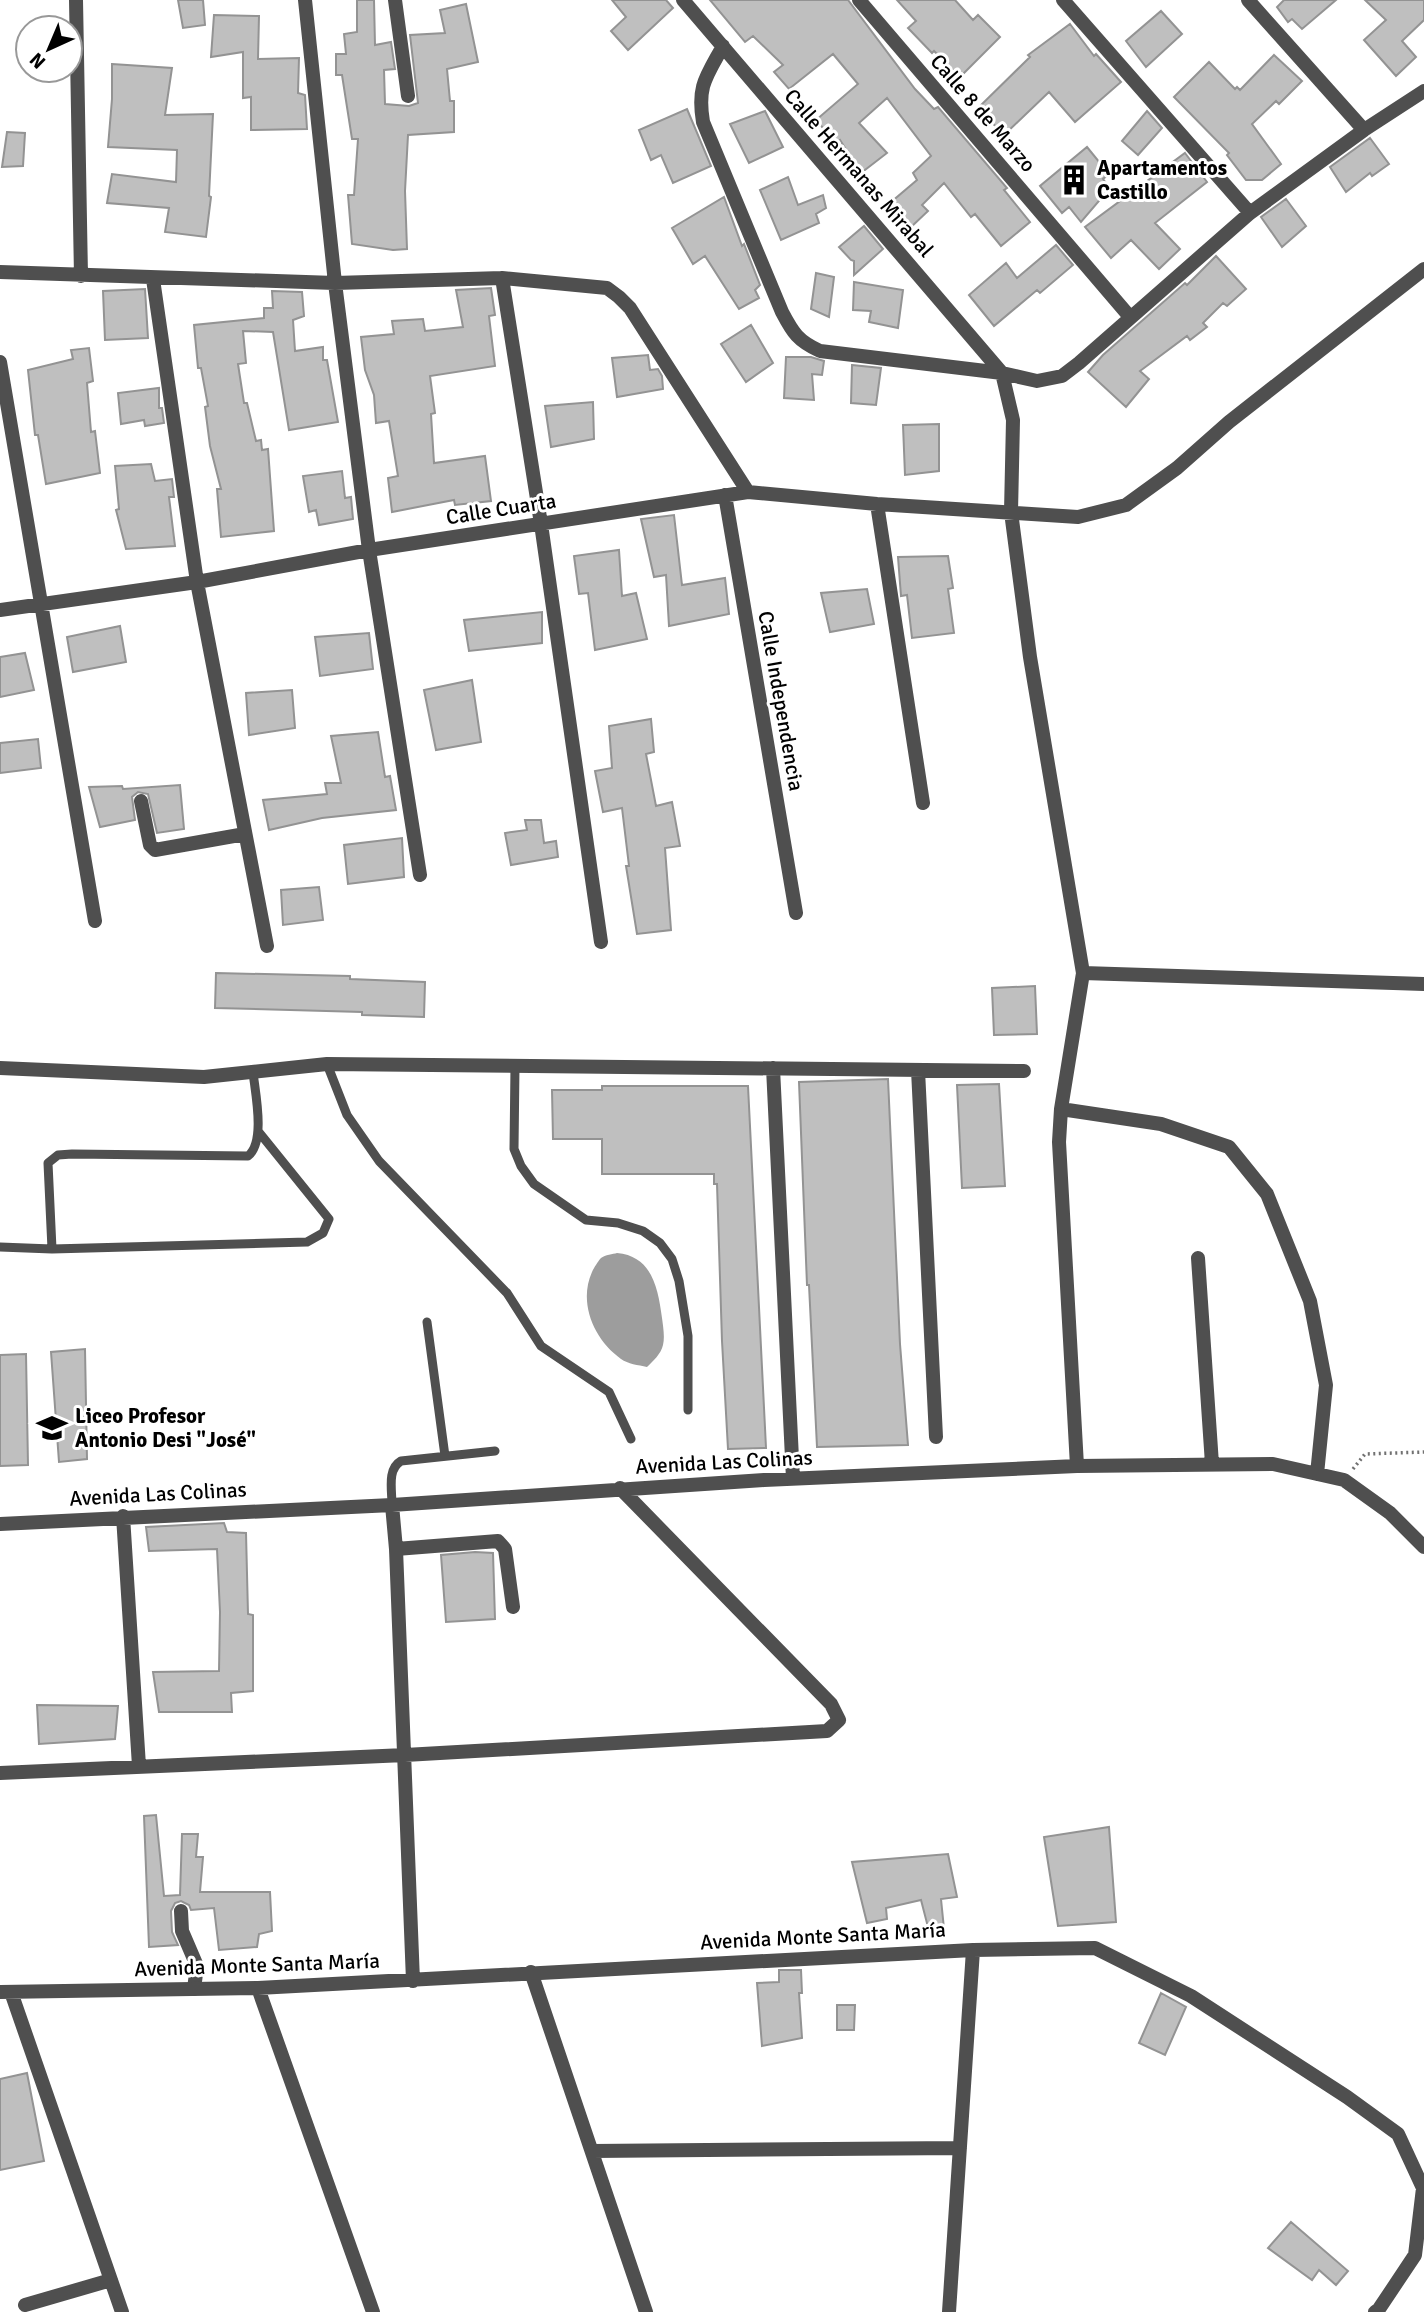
<svg xmlns="http://www.w3.org/2000/svg" width="1424" height="2312" font-family="Signika,sans-serif">
  <style>
    .water { fill: #9d9d9d }
    .building { fill: #bfbfbf; stroke: #939393; stroke-width: 2 }
    .lines { fill: none; stroke-linecap: round; stroke-linejoin: round }
    .path { stroke: #717171; stroke-width: 3.5; stroke-dasharray: 2 3.5; stroke-linecap: butt }
    .service { stroke: #4f4f4f; stroke-width: 9 }
    .pedestrian { stroke: #4f4f4f; stroke-width: 14 }
    .minor { stroke: #4f4f4f; stroke-width: 14 }
    .labels { text-anchor: middle; dominant-baseline: central; stroke-width: 6; stroke-linejoin: round; paint-order: stroke }
    .street-label { font-size: 21px; fill: #000; stroke: #fff }
    .poi-label { font-size: 21px; font-weight: bold; fill: #000; stroke: #fff; text-anchor: start }
  </style>
  <rect width="100%" height="100%" fill="#fff"/>
  <path class="water" d="M617,1253C652,1256 658,1288 662,1318C663,1326 665,1337 663,1345C661,1354 653,1361 647,1367C638,1365 628,1364 621,1359C594,1340 578,1303 592,1272C594,1268 598,1261 601,1258C605,1255 613,1254 617,1253Z"/>
  <path class="building" d="M178,0H203L205,25L183,28Z
    M357,0H374L375,45L391,42L395,69L384,70L385,104L409,106L418,103L410,35L445,33L440,10L466,4L478,62L447,69L450,101H454V132L408,135L405,191L407,249L393,250L352,244L348,195H354L358,139H352L342,75H336V54H346L344,34L357,32Z
    M612,0H666L673,8L628,50L611,31L626,17Z
    M710,0H848L915,89L934,109L938,107L1007,188L1004,190L1030,222L1001,246L975,214L971,217L944,183L922,205L928,211L910,228L890,203L917,180L913,173L931,156L887,98L859,123L887,153L861,173L840,140L836,143L816,120L858,84L833,54L789,89L774,72L783,65L753,36L745,42Z
    M897,0H955L973,20L978,15L1000,37L960,77L934,51L932,53L908,28L916,21Z
    M1284,0H1336L1302,29L1292,19L1288,22L1277,7Z
    M1365,0H1424V20L1402,41L1416,57L1396,76L1364,40L1386,20Z
    M1161,11L1182,34L1146,67L1126,41Z
    M214,15L259,16L258,59L299,58L298,93L305,95L307,129L251,130V97L243,98V52L211,57Z
    M1070,24L1094,56L1096,54L1121,82L1075,122L1049,92L1004,135L978,108L1030,57L1028,55Z
    M1274,55L1302,81L1279,104L1276,101L1252,124L1281,164L1262,180H1246L1227,155L1229,153L1174,97L1209,62L1235,89L1237,87L1240,90Z
    M112,64L172,68L165,115L213,114L209,196L211,197L206,237L165,232L169,208L107,203L112,174L176,182L177,150L108,147L112,99Z
    M687,109L711,166L673,183L661,155L651,160L639,130Z
    M765,111L783,147L749,163L730,124Z
    M1147,111L1162,128L1138,155L1122,141Z
    M7,132L25,133L23,166L2,167Z
    M1370,138L1389,164L1372,176L1370,173L1346,192L1330,167Z
    M1087,147L1109,174L1103,179L1110,188L1081,222L1069,207L1062,213L1040,186Z
    M1185,153L1207,182L1155,223L1180,249L1159,269L1131,240L1111,258L1085,227Z
    M788,177L798,205L823,195L826,208L816,214L819,223L781,240L760,190Z
    M724,197L742,246L744,244L760,285L755,290L759,298L739,309L705,256L693,264L672,228Z
    M1286,199L1306,226L1282,247L1261,217Z
    M864,226L883,249L854,275V261L851,260L839,247Z
    M1056,245L1073,265L1040,293L1037,290L994,326L969,295L1006,263L1017,278Z
    M1216,256L1246,289L1227,306L1223,303L1203,323L1207,327L1190,340L1187,336L1140,371L1149,379L1126,407L1088,372L1103,355L1185,283L1187,285Z
    M816,273L834,277L829,317L811,309Z
    M854,282L903,290L898,328L869,322L871,311L853,310Z
    M491,288L495,315L489,316L495,366L430,376L435,413L431,414L434,463L485,456L491,501L455,505L454,500L392,512L388,478L398,476L389,421L376,423L374,395L365,370L361,337L394,334L392,321L423,319L425,331L463,327L456,290Z
    M145,289L148,338L105,340L103,291Z
    M272,291L302,292L304,316L293,320L295,351L323,347V360H327L338,422L289,430L273,332L243,331L246,363L238,364L244,403H247L256,441L261,440L262,450L268,449L274,531L221,537L217,489H221L210,446L205,407L208,406L201,368H198L194,325L264,318V308H273Z
    M751,325L773,363L746,382L721,344Z
    M89,348L93,381L87,383L91,432L95,431L100,473L46,484L38,435H35L28,370L73,359L71,350Z
    M648,355L650,370L658,369L662,376L663,389L617,397L612,358Z
    M786,357H811L824,361L822,375L812,374L814,400L784,398Z
    M852,365L881,368L876,405L851,403Z
    M159,388V408H162L164,423L145,426L144,420L121,424L118,393Z
    M593,402L594,439L551,447L545,406Z
    M939,424V471L905,475L903,425Z
    M151,464L155,481L172,479L174,497H169L175,546L126,549L116,510L119,509L115,466Z
    M342,471L345,498L351,497L353,519L319,525L316,510L309,512L303,476Z
    M674,515L682,585L725,578L729,614L669,626L666,575L654,577L641,519Z
    M619,550L622,596L636,593L647,639L595,650L588,593L579,594L574,556Z
    M948,556L953,588L948,589L954,633L912,638L907,595L901,596L898,557Z
    M867,589L874,624L830,632L821,593Z
    M542,612V643L469,651L464,620Z
    M120,626L126,662L73,672L67,637Z
    M369,633L373,669L320,676L315,637Z
    M25,653L34,690L0,697V657Z
    M472,680L481,742L436,750L424,690Z
    M292,690L295,728L249,735L246,693Z
    M651,719L654,752L646,754L656,806L672,802L680,846L665,848L671,930L637,934L626,866H629L622,808L603,812L595,771L612,768L609,726Z
    M378,732L385,777L390,776L396,810L322,818L269,830L263,800L327,794L325,783H341L331,736Z
    M38,739L41,768L0,773V743Z
    M180,785L184,829L157,833L148,794L138,792L132,797L135,820L100,827L89,787L122,786L123,789Z
    M525,820H541L544,843L556,841L558,857L511,865L505,833L527,830Z
    M402,838L404,877L348,884L344,845Z
    M319,887L323,920L283,925L281,890Z
    M216,973L350,976V979L425,982L424,1017L362,1015V1012L215,1008Z
    M1035,986L1037,1034L994,1035L992,988Z
    M888,1079L900,1344L908,1445L817,1447L809,1285H807L799,1082Z
    M999,1084L1005,1186L962,1188L957,1085Z
    M602,1086H748L766,1448L728,1449L722,1341L717,1184H714V1174H602V1139H553L552,1090H602Z
    M85,1349L87,1459L59,1462L51,1352Z
    M26,1354L28,1465L0,1466V1355Z
    M224,1523L227,1532L246,1533L248,1614L253,1615V1691L231,1693L232,1712H159L153,1672L219,1671L220,1612L217,1549L149,1551L146,1527Z
    M475,1552L493,1553L495,1619L446,1622L441,1555Z
    M37,1705L118,1706L115,1739L39,1744Z
    M156,1815L164,1896L180,1895L182,1834H198L196,1857H203L200,1892H270L272,1931L259,1934L257,1947L219,1950L214,1908L191,1910L189,1905L181,1901L175,1903L171,1911L172,1932L178,1945L149,1947L144,1816Z
    M1109,1827L1116,1922L1058,1926L1044,1837Z
    M948,1854L957,1897L941,1899L944,1929L929,1931L921,1900L886,1908L887,1919L867,1923L852,1862Z
    M779,1970H801L802,1993H799L802,2038L762,2046L757,1983L779,1982Z
    M1161,1993L1186,2007L1165,2055L1139,2043Z
    M837,2005H855L854,2030H837Z
    M27,2073L44,2161L0,2170V2079Z
    M1291,2222L1348,2271L1336,2285L1319,2270L1312,2280L1268,2248Z"/>
  <g class="lines">
    <path class="path" d="M1353,1469L1365,1454L1424,1452"/>
    <path class="service" d="M327,1064L347,1115L379,1161L507,1293L541,1346L609,1392L631,1439
      M515,1066L514,1149L521,1166L534,1184L586,1220L618,1223L643,1231L660,1243L672,1259L679,1281L688,1336V1410
      M0,1247L52,1249L307,1242L323,1233L329,1219L258,1131
      M52,1249L48,1163L58,1155L72,1154L248,1156C266,1142 255,1092 253,1072
      M427,1322L445,1456
      M392,1505C392,1490 387,1469 401,1461L495,1451"/>
    <path class="pedestrian" d="M181,1911L182,1931L197,1966L194,1989"/>
    <path class="minor" d="M76,0L81,276
      M305,0L335,283L369,550L420,875
      M395,0L408,96
      M683,0L1002,373L1013,420L1011,512L1030,657L1083,973L1061,1109L1059,1142L1077,1466
      M859,0L1130,317
      M1063,0L1250,213
      M1248,0L1364,130
      M723,46C706,77 697,86 703,122L782,312C793,333 798,341 820,351L1002,373L1037,381L1062,376L1079,363L1250,213L1364,130L1424,91
      M0,272L335,283L502,278L607,288L619,297L630,308L748,492
      M502,278L541,524L601,942
      M153,279L197,582L267,946
      M0,362L95,921
      M725,495L796,913
      M877,504L923,803
      M0,610L197,582L369,550L748,492L877,504L1078,517L1126,505L1177,468L1229,422L1424,269
      M141,801L150,845L155,850L245,834
      M1083,973L1424,984
      M0,1068L204,1077L327,1064L1024,1071
      M773,1068L793,1479
      M918,1070L936,1437
      M1061,1109L1161,1124L1229,1147L1267,1194L1310,1301L1326,1385L1317,1474
      M1198,1258L1212,1464
      M392,1505L396,1549L413,1981
      M123,1516L139,1766
      M0,1524L392,1505L764,1480L1077,1466L1273,1464L1344,1480L1390,1513L1424,1547
      M396,1549L498,1541L505,1549L513,1607
      M0,1773L405,1755L827,1731L839,1720L831,1704L620,1488
      M531,1972L646,2312
      M258,1988L373,2312
      M0,1992L258,1988L973,1950L1095,1948L1191,1996L1347,2097L1398,2134L1423,2188L1415,2255L1379,2309L1375,2312
      M11,1992L122,2312
      M592,2151L960,2148
      M25,2305L111,2280
      M949,2312L973,1950"/>
  </g>
  <defs>
    <g id="building-bare" transform="scale(2.415)"><path d="M-4-6H4V6H1V3H-1V6H-4ZM-2.5-4.3h1.7v1.8h-1.7ZM.8-4.3h1.7v1.8H.8ZM-2.5-1h1.7V.8h-1.7ZM.8-1h1.7V.8H.8Z" fill="#000" stroke="#fff" stroke-width="2.5" paint-order="stroke"/></g>
    <g id="school-bare" transform="scale(2.415)"><path d="M0-5L7-2L0 1L-7-2ZM-4 1L0 2.5L4 1V4Q0 6-4 4Z" fill="#000" stroke="#fff" stroke-width="2.5" paint-order="stroke"/></g>
  </defs>
  <g fill-rule="evenodd">
    <use href="#building-bare" x="1074" y="180"/>
    <use href="#school-bare" x="52" y="1428"/>
  </g>
  <g class="labels">
    <g class="street-label">
      <text transform="translate(983 113) rotate(49)">Calle 8 de Marzo</text>
      <text transform="translate(859 173) rotate(49)">Calle Hermanas Mirabal</text>
      <text transform="translate(501 509) rotate(-9)">Calle Cuarta</text>
      <text transform="translate(781 701) rotate(80)">Calle Independencia</text>
      <text transform="translate(724 1462) rotate(-3)">Avenida Las Colinas</text>
      <text transform="translate(158 1494) rotate(-3)">Avenida Las Colinas</text>
      <text transform="translate(823 1936) rotate(-3)">Avenida Monte Santa María</text>
      <text transform="translate(257 1965) rotate(-2)">Avenida Monte Santa María</text>
    </g>
    <g class="poi-label">
      <text x="1097" y="168">Apartamentos<tspan x="1097" dy="24">Castillo</tspan></text>
      <text x="75" y="1416">Liceo Profesor<tspan x="75" dy="24">Antonio Desi "José"</tspan></text>
    </g>
  </g>
  <g transform="translate(49 49) rotate(224)"><circle r="33" fill="#ffffff" stroke="#999999" stroke-width="2"/>
  <path d="M0-5L12 26L0 18L-12 26Z" fill="#000000"/>
  <text y="-10" font-size="19" font-weight="bold" text-anchor="middle" fill="#000000">N</text>
  </g>
</svg>
